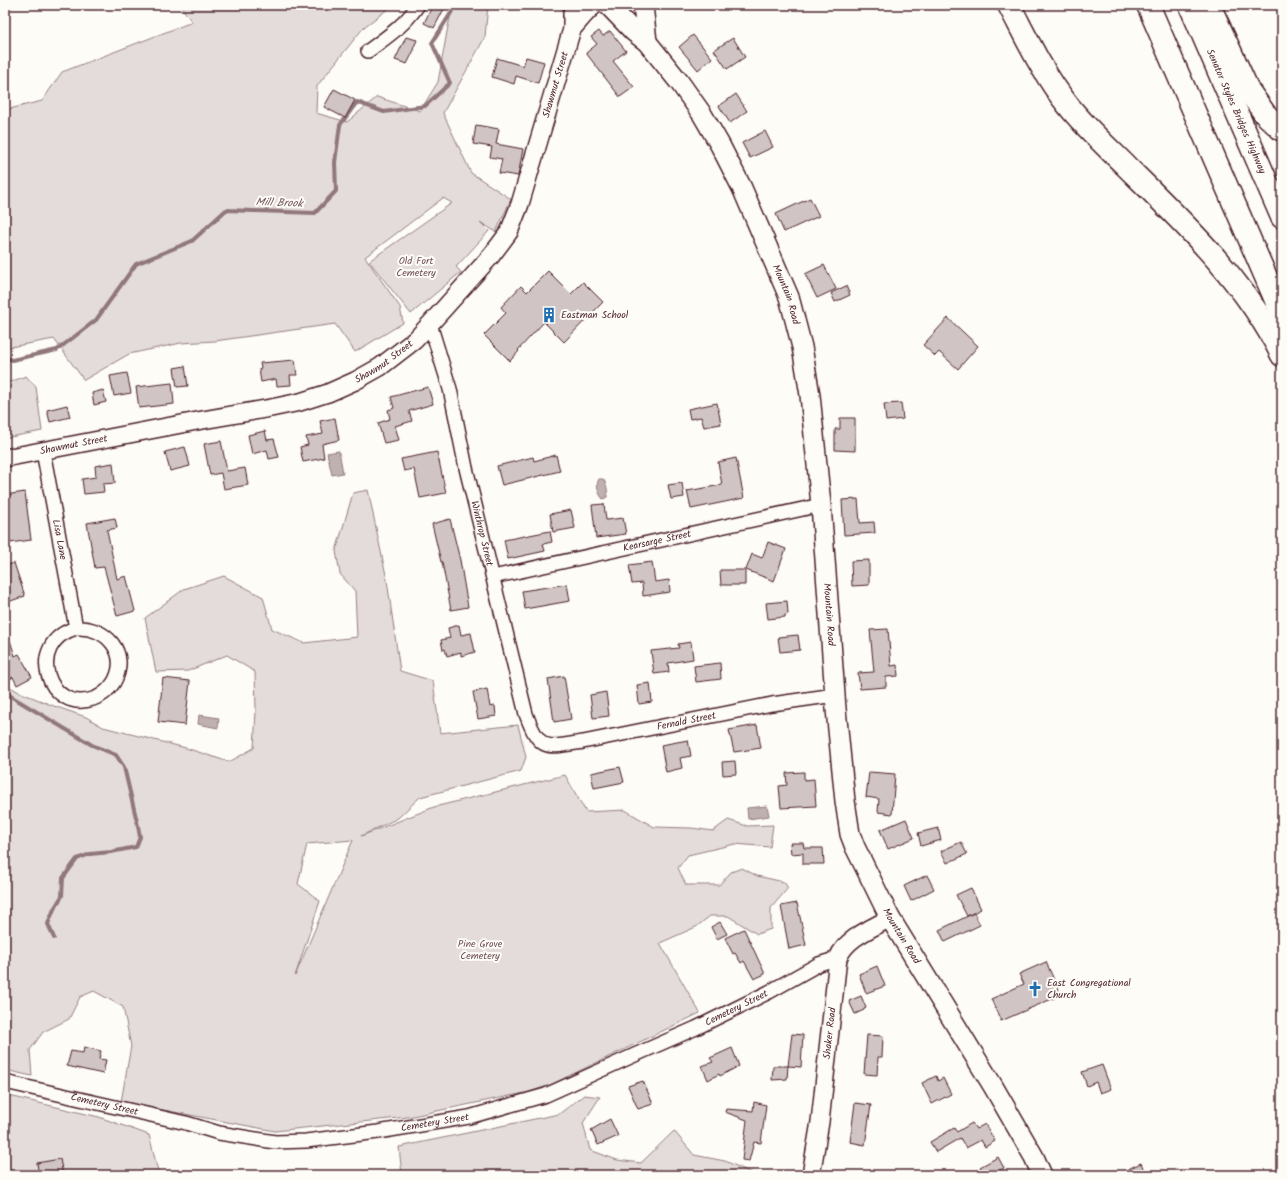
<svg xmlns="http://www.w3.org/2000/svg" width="1287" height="1180" font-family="Kalam,sans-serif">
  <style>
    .green { fill: #e3dcda; stroke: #967e82; fill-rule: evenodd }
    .water { fill: #c0b1b1; stroke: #91777b }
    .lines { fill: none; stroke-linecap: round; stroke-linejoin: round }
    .stream { stroke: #91777b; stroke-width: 4 }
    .building { fill: #d0c5c4; stroke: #4a1f2b }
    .minor-casing { stroke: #4a1f2b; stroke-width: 16 }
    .tertiary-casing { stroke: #4a1f2b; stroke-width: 20 }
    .secondary-casing { stroke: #4a1f2b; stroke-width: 22 }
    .motorway-casing { stroke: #4a1f2b; stroke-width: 25 }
    .minor { stroke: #fdfcf7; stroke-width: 13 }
    .tertiary { stroke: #fdfcf7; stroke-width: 17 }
    .secondary { stroke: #fdfcf7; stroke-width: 19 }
    .motorway { stroke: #fdfcf7; stroke-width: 22 }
    .labels { text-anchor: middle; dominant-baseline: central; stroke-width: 4; stroke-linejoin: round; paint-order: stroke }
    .street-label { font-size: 10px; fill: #4a1f2b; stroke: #fdfcf7 }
    .park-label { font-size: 10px; fill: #704e57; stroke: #fdfcf7 }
    .poi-label { font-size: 10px; fill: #4a1f2b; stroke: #fdfcf7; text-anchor: start }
    .water-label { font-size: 11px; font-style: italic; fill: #73525a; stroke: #fdfcf7 }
  </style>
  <rect width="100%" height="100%" fill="#fdfcf7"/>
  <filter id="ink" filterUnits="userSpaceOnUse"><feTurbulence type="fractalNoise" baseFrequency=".025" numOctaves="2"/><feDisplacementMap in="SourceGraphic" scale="8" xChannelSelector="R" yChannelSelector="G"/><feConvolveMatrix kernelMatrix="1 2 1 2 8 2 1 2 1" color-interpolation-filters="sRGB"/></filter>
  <g filter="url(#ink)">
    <path class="green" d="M180,5H393L392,6L364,27L317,86L316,113L347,122L377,97L420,111L438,82L448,26L453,5H488L485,37L443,113L471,173L511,199L496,232L480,222L489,231L456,267L461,272L411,314L369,261L452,203L443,198L365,257L400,307L403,323L355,352L335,324L215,341L181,343L129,354L84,380L54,339L5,348V110L42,101L62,72L192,22Z
      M26,376L36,387L42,431L5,438V384Z
      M368,490L387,580L400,671L433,681L440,733L518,725L526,757L521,771L420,797L398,818L361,836L434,807L565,775L586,812L625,810L654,827L691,828L713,831L728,820L747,826L773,825L770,847L735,844L688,855L678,868L686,885H719L731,872L742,868L757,876L784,882L788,888L771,908V929L757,934L728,916H710L696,927L660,943L700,1013L550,1085L529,1092L408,1117L275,1131L121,1102L131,1046L123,1007L94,991L80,997L69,1019L43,1032L30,1050L32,1076L5,1070V684L19,692L54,706L86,717L103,727L186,748L229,762L254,748L256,710L255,672L227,655L188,671L156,672L145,618L184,589L224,576L263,597L272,629L304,643L357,637L355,591L340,574L336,551L353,493ZM353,840L295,976L320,901L298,884L307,844Z
      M5,1095L99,1117L149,1135L159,1175H5Z
      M584,1095L600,1097L583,1123L590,1150L617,1160L641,1163L674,1131L694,1155L725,1161L752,1173L762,1175H402L399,1147L559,1114Z"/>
    <path class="water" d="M339,451L343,473L332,475L327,453Z
      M599,479H603C607,484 608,491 607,497L603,499C599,495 595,485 599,479Z
      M199,715L219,718L218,728L198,724Z
      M767,806L769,816L748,819L747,808Z"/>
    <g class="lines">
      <path class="stream" d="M5,357L12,360L57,350L96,320L136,264L192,241L226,210L315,213L336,191L335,162L340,125L357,102L384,112L425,106L450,83L432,43L456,5
        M5,691L12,697L92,745L116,755L124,767L138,826L140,837L136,847L111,852L90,854L77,859L63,878L62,896L54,909L48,924L54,938"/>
    </g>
    <path class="building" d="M433,5H446L434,28L424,23Z
      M599,31L603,36L610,31L626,51L613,61L634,87L620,97L586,53L597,44L591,37Z
      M693,35L712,58L698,70L679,47Z
      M406,37L417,40L413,49L414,50L407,64L395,60Z
      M733,38L745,57L727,69L714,50Z
      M526,57L544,62L538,83L516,76L514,84L492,77L497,58L523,66Z
      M334,89L355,100L345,118L324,107Z
      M736,94L747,111L730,123L719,106Z
      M476,125L499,129L496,144L523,149L518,176L499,173L502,159L490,157L492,147L473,144Z
      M765,131L773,147L750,158L742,143Z
      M810,198L819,216L784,232L776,214Z
      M824,265L836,289L817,298L805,274Z
      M548,271L571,294L583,282L603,302L564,342L544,322L518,350L519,351L510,361L484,335L506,313L501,307L521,286L527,292Z
      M846,286L850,295L835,302L831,293Z
      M948,318L978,346L958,369L939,352L935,356L923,345Z
      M295,360L297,375H290L291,385L277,386L276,379L261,382L259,369L261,368L260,363Z
      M185,366L188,386L177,387L174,368Z
      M127,373L131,393L114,396L110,376Z
      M172,383L174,404L139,408L136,387Z
      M428,387L433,404L409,411L412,421L395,426L399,440L384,443L378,423L390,419L388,410L394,408L391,397Z
      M103,390L106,402L94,405L92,393Z
      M717,403L721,424L704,427L701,417L690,419L688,409Z
      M901,403L903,419L886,421L884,404Z
      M67,405L70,417L50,422L47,410Z
      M335,418L339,440L322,444L324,458L303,462L300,447L308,445L306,437L323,434L320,421Z
      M840,418H855V451L835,450V429H840Z
      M265,431L267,440L274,439L279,457L269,459L267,450L252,454L248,435Z
      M221,441L227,471L245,468L248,485L224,489L221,473L210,475L204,444Z
      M185,447L190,466L170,471L165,452Z
      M437,452L446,493L420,498L414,469L404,471L401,459Z
      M556,455L560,471L502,485L497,466L533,457L534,461Z
      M736,458L744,498L691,509L687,491L722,485L718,462Z
      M113,463L115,483L103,484L104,492L84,494L82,479L96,477L95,466Z
      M682,483L684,497L671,499L668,485Z
      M25,492L31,540L10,543L5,504V495Z
      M858,499L860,523L874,522L875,533L844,535L842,500Z
      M604,504L606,520L623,518L626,534L596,538L592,505Z
      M571,510L575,528L553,532L550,514Z
      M115,518L117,528L107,530L117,579L126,576L135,611L117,616L104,567L95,568L87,523Z
      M450,519L460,560L468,607L451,610L442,562H441L432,524Z
      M550,531L552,542L543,544L545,551L508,559L504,540Z
      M768,542L786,549L774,581L746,570L752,554L762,558Z
      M869,560V585L852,586L851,561Z
      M652,562L655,582L669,580L670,592L643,596L642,583L632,584L629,565Z
      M14,563L25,596L5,603V566Z
      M720,570H745V585H721Z
      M567,584L570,601L525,609L522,591Z
      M787,601L788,614L785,615V617L768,619L766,603Z
      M459,625L461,635L471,633L475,652L461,656V652L447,656L445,649L443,650L441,640L450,638L448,628Z
      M888,629L891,666L897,665L898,676L886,677V687L860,689L858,673L874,672L870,630Z
      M7,631L15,656L19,654L32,677L17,685L13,677L5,682V632Z
      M798,635L800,650L780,652L778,637Z
      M691,642L693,659L668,663L669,672L654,674L651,651L679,648L678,644Z
      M720,663L721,679L696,682L694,666Z
      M564,676L571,719L554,722L548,679Z
      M163,678L190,681L185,725L158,722Z
      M650,683L652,702L639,704L637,685Z
      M487,689L490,707L495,706L496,716L478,719L473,692Z
      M606,692L609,716L593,718L590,695Z
      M757,725L761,748L734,752L729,730Z
      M688,740L691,756L680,758L682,768L666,772L661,745Z
      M735,761L736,774L723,775L722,762Z
      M620,767L624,782L594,788L591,773Z
      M804,772V780L814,779L816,806L781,808L779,786L787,785L786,773Z
      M869,772L895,774L892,814L878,812L879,799L866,797Z
      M906,819L914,838L888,849L880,830Z
      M938,828L941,840L921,846L918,833Z
      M961,842L967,854L947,863L941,851Z
      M790,843H803L804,848H823L824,864H803V853L791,854Z
      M927,875L934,889L911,901L904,886Z
      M971,888L981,909L967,916L956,895Z
      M797,903L806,945L789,949L781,906Z
      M974,913L980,925L945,942L939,930Z
      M720,922L727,934L717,939L711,927Z
      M744,929L765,974L754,979L744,961L741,963L735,953L733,954L725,938Z
      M1046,962L1061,995L1001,1021L991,999L1024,984L1019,974Z
      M877,966L885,986L866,993L859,974Z
      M861,996L866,1008L864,1009V1010L855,1014L849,1001Z
      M792,1034L803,1035L801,1067L788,1066Z
      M867,1035L883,1036L882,1057H878L877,1075L864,1074Z
      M84,1047L101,1051L99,1059L106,1060L103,1074L67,1066L71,1051L83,1053Z
      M732,1048L739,1066L720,1076L719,1074L708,1080L702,1066L713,1062L710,1058Z
      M1102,1065L1111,1089L1100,1093L1096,1082L1087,1086L1082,1072Z
      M773,1066H788L787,1079L772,1080Z
      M936,1076L938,1081L943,1078L951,1094L932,1104L922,1083Z
      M643,1081L653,1104L638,1109L628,1086Z
      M754,1102L766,1105L761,1143L754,1142L749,1161L742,1160L747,1120L725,1112L726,1109L753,1111Z
      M855,1103L871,1105L865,1145L850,1142Z
      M610,1119L618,1136L598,1145L591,1130Z
      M972,1123L976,1129L985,1124L995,1141L985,1147L981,1140L966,1148L960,1138L936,1152L930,1142L954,1128L957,1132Z
      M998,1157L1004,1168L991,1175H984L980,1167Z
      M60,1159L63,1175H39L37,1163Z
      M1141,1163L1146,1175H1115Z"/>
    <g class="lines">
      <g class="minor-casing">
        <g id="minor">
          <path d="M368,51C387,37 405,25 418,5"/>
          <path id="s1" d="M430,324L450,389L466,468L526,714C540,752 546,748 583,742L772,704L835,695"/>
          <path id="s2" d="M43,451L76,628C24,643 48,714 93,699C102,696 109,690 114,682C130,653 106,626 76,628"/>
          <path id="s3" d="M493,577L821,505"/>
          <path id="s4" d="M5,1082L186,1123L219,1133L275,1142L306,1141L378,1132L469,1117L546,1095L637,1054L696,1028L769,992L819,964L838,958"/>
        </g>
      </g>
      <g class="tertiary-casing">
        <g id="tertiary">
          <path d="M572,29C581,20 585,12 595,5"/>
          <path id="s5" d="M5,458L197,421L271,408L300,402L328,393L355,381L380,367L415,340L430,324L491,256L509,232L520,204L572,29V13L575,5"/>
          <path id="s6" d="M811,1175L820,1122L838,958C847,937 871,929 890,918"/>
        </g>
      </g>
      <g class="secondary-casing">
        <g id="secondary">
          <path id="s7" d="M608,5L634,32L647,42L680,83L702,114L720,145L742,188L789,297L802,347L810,395L821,505L836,709L845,801L850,834L855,847L890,918L993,1086L1034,1157L1042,1175"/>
          <path d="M643,5L647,42"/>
        </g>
      </g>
      <g class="motorway-casing">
        <g id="motorway">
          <path d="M1009,5C1027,39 1043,74 1067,104C1085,127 1107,147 1127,167C1185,224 1246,282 1282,355"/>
          <path d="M1148,5L1282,314"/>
          <path id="s8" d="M1190,5L1282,217"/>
          <path d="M1209,5L1248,90L1265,114L1282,130"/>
        </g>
      </g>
      <use href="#minor" class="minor"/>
      <use href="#tertiary" class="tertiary"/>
      <use href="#secondary" class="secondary"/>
      <use href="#motorway" class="motorway"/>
    </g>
  </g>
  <defs>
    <g id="building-bare" transform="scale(1.2)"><path d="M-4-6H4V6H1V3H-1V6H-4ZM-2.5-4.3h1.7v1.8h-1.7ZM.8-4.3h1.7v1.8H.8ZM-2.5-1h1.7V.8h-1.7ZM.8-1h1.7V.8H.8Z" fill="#1f6fb2" stroke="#fdfcf7" stroke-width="2.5" paint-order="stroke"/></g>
    <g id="church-bare" transform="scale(1.2)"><path d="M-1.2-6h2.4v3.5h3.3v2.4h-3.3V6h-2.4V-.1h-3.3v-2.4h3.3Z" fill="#1f6fb2" stroke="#fdfcf7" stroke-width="2.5" paint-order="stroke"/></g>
  </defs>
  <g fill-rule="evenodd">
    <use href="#building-bare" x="549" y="315"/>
    <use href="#church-bare" x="1035" y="989"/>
  </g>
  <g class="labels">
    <g class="street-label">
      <text stroke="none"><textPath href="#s5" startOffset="730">Shawmut Street</textPath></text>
      <text stroke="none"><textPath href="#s8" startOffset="116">Senator Styles Bridges Highway</textPath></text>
      <text stroke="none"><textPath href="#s7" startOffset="344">Mountain Road</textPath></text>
      <text stroke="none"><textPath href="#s5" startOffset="394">Shawmut Street</textPath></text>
      <text stroke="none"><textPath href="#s5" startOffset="70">Shawmut Street</textPath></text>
      <text stroke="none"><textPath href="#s1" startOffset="216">Winthrop Street</textPath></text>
      <text stroke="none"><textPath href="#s2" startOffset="90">Lisa Lane</textPath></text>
      <text stroke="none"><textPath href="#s3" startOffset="168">Kearsarge Street</textPath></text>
      <text stroke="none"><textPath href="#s7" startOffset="668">Mountain Road</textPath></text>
      <text stroke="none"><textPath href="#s1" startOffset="582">Fernald Street</textPath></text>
      <text stroke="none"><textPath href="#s7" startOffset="1003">Mountain Road</textPath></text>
      <text stroke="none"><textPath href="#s4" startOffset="762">Cemetery Street</textPath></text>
      <text stroke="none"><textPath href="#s6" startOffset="143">Shaker Road</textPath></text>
      <text stroke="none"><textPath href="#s4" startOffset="102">Cemetery Street</textPath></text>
      <text stroke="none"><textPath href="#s4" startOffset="438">Cemetery Street</textPath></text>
    </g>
    <g class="park-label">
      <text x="416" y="261">Old Fort<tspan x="416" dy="12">Cemetery</tspan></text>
      <text x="480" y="944">Pine Grove<tspan x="480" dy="12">Cemetery</tspan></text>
    </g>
    <g class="poi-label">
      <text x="561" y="315">Eastman School</text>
      <text x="1047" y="983">East Congregational<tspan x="1047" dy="12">Church</tspan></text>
    </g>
    <g class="water-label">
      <text transform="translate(279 203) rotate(2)">Mill Brook</text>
    </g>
  </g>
  <rect width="1287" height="1180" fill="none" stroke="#fdfcf7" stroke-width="20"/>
  <rect x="10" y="10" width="1267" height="1160" fill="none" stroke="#4a1f2b" stroke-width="1.5" filter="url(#ink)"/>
</svg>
